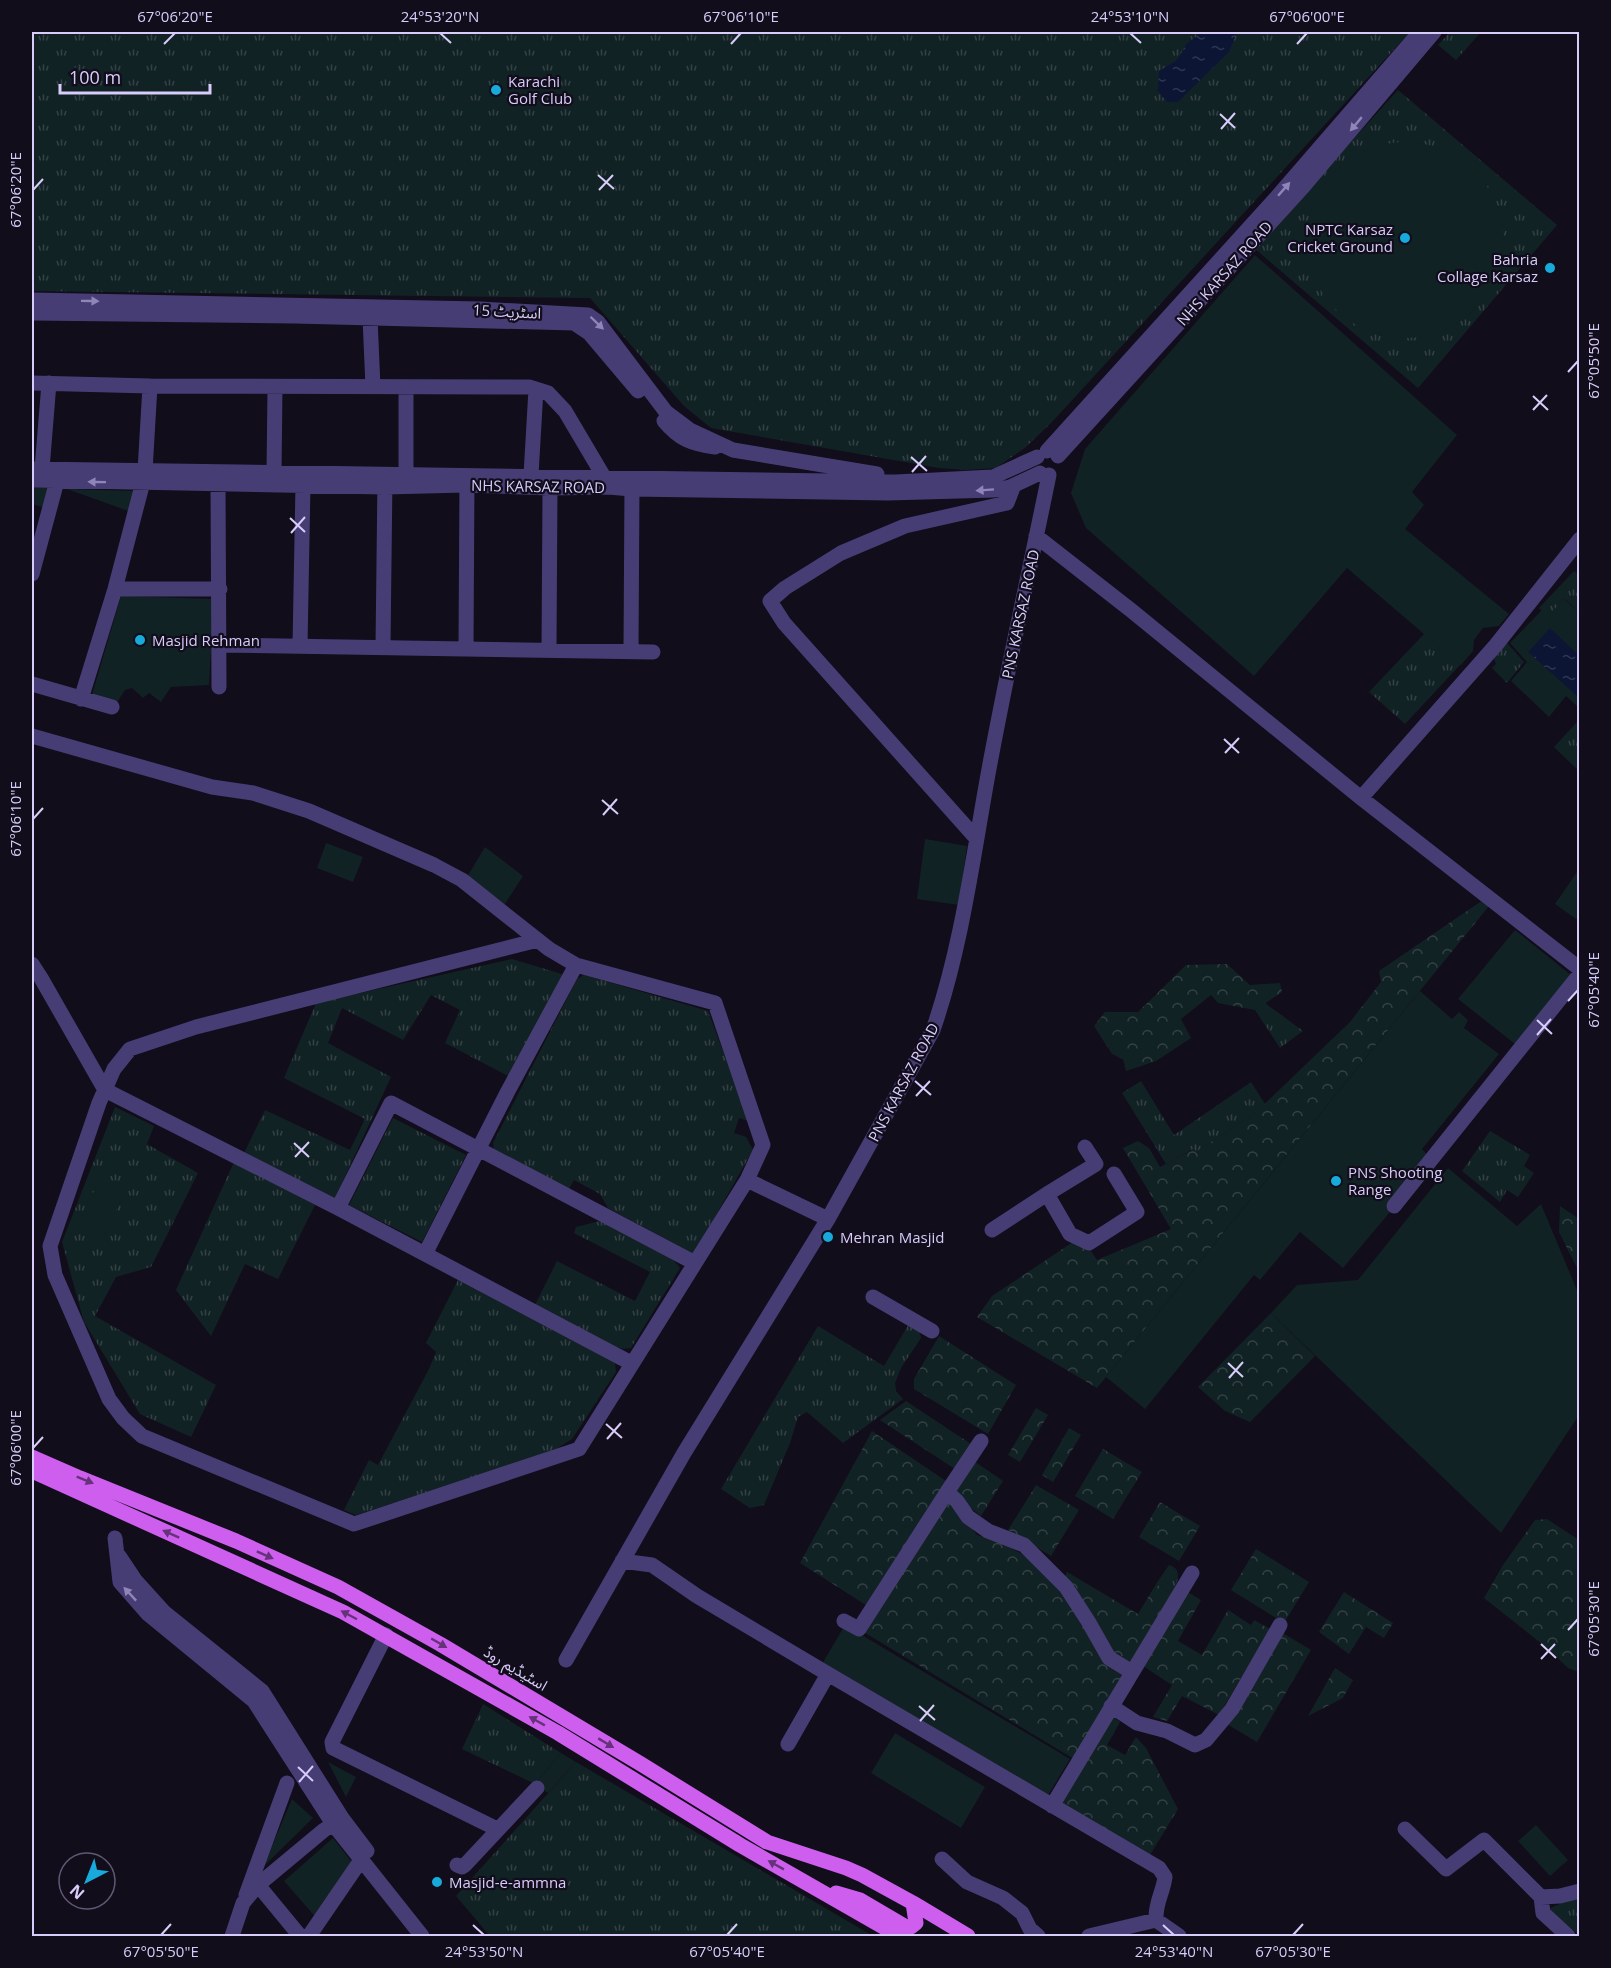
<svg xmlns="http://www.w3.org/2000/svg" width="1611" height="1968" font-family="'Open Sans','Noto Sans Arabic',sans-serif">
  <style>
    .grass { fill: url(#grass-tufts) }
    .forest { fill: url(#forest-crowns) }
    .park { fill: #112224 }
    .water { fill: url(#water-ripples) }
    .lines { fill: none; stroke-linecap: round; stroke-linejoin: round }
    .minor { stroke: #473d75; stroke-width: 15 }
    .major { stroke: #ce5fee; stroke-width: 15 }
    .oneway { fill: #9084b8 }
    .oneway2 { fill: #66327a }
    .ticks { fill: none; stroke: #d8ccfa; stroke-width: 2 }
    .poi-dot { fill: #17aada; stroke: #110d1b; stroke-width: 2 }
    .labels { text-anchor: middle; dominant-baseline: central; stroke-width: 4.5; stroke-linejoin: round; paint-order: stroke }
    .poi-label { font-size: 15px; fill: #d8ccfa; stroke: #110d1b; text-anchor: start }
    .street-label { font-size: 15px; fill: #d8ccfa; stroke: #110d1b }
    .neatline { fill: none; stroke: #d8ccfa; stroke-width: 2 }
    .ticks-label { font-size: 15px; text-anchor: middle; fill: #d8ccfa }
  </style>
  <defs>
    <pattern id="grass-tufts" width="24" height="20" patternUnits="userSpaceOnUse" patternTransform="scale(1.5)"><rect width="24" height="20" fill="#112224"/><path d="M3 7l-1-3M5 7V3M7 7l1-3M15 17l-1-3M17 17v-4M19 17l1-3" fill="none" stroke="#334145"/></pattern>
    <pattern id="forest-crowns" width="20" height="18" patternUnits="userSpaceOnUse" patternTransform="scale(1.5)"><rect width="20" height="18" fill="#112224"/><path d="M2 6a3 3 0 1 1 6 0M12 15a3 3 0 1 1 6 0" fill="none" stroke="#334145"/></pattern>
    <pattern id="water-ripples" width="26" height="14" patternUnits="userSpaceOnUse" patternTransform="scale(1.5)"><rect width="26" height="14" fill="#0d1534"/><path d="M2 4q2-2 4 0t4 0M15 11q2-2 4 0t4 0" fill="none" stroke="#303652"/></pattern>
  </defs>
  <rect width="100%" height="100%" fill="#110d1b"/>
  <path class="grass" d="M32,32H1410L1052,422L1026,447L996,468L966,470L939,468L711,428L684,406L590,298L32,291Z
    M1450,32H1481L1456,60L1438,45Z
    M1398,90L1557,225L1418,388L1254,248Z
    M1376,560L1473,651L1405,724L1369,692L1424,634L1360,579Z
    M1574,571L1579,575V612L1565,599L1548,617L1539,608Z
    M1507,643L1524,662L1507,683L1492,668L1496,664L1494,659Z
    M1579,720V771L1554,747Z
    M512,959L565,975L510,1077L445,1043L460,1010L431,995L403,1040L342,1008L328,1043L391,1077L335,1198L244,1153L265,1110L350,1150L365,1119L284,1078L316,1003Z
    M584,975L708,1011L749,1121L739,1118L734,1133L746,1137L753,1150L694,1254L608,1208L600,1194L574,1180L569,1189L494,1149L493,1143L577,979Z
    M1265,1003L1303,1031L1280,1048L1255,1010Z
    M1141,1081L1174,1135L1251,1082L1265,1104L1255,1113L1196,1152L1193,1149L1166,1164L1122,1093Z
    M115,1107L154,1126L147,1144L198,1173L151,1267L116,1277L95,1316L216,1385L191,1437L140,1414L84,1322L62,1242Z
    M393,1118L466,1155L422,1242L349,1205Z
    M1490,1131L1530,1155L1524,1166L1534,1173L1518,1197L1507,1190L1500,1202L1462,1171Z
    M234,1162L315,1205L278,1279L245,1264L211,1336L176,1290Z
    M600,1221C622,1232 668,1248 680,1268L631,1348L623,1349L617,1347L535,1305L557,1261L635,1301L650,1272L574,1233L576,1227Z
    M458,1280L615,1363L616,1372L572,1439L553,1451L356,1515L344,1510L369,1460L378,1465L429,1369L436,1352L426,1343Z
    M910,1322L919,1328L921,1338L901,1368L895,1383L896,1391L903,1399L843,1443L807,1412L798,1417L790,1443L764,1505L750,1508L721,1489L818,1326L884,1366Z
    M1169,1565C1184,1569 1177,1584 1172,1594L1156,1584Z
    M483,1704L561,1753L535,1784L462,1749Z
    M576,1762L873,1936H490L456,1896Z
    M1579,1896V1935L1548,1909Z"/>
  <path class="forest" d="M1483,900L1489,906L1097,1388L977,1317L992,1296L1073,1242L1087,1245L1097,1260L1171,1229L1123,1148L1138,1141L1149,1148L1160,1167L1194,1149L1196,1152L1255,1113L1350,1022L1381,982L1379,971Z
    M1227,964L1250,985L1280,983L1282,992L1255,1010L1218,1003L1211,995L1181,1019L1191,1038L1156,1061L1126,1071L1123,1059L1112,1054L1094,1026L1105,1012H1138L1186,965Z
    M1560,1206L1579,1219V1272L1559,1232Z
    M1271,1313L1315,1356L1250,1422L1225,1411L1198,1387Z
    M939,1336L1016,1385L988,1434L914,1389V1379Z
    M906,1401L974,1446L958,1471L880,1420Z
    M1036,1408L1048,1415L1020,1462L1008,1455Z
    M1069,1428L1081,1435L1053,1482L1042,1475Z
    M872,1431L949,1483L869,1607L800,1563Z
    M1103,1449L1142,1472L1113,1519L1075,1496Z
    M971,1459L1003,1481L981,1516L949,1491Z
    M1036,1485L1079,1510L1051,1556L1008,1530Z
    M948,1494L965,1520L977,1535L999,1541L1032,1560L1053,1579L1125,1674L1074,1759L862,1631Z
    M1160,1502L1200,1526L1179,1561L1139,1537Z
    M1547,1519L1579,1540V1672L1568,1668L1547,1648L1484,1598L1503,1565L1535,1520Z
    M1256,1549L1309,1582L1284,1623L1231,1590Z
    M1067,1572L1138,1614L1156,1584L1172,1594L1130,1664L1110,1652L1063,1580Z
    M1186,1591L1201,1600L1178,1641L1202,1655L1228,1610L1251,1625L1254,1620L1270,1629L1219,1715L1182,1696L1167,1721L1153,1717L1172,1685L1143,1666Z
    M1344,1592L1393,1623L1384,1638L1366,1627L1349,1654L1319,1632Z
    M1281,1632L1311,1650L1257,1742L1227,1724Z
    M1335,1668L1353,1680L1343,1698L1308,1716Z
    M1111,1715L1120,1722L1107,1745L1125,1755L1136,1737L1146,1748L1178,1809L1150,1855L1058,1802Z"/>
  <path class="park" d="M1307 240a98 98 0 1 1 196 0a98 98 0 1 1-196 0Z
    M1255,255L1457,435L1412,492L1424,505L1405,529L1509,614L1499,626L1483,628L1474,640L1473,651L1461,665L1347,568L1254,676L1086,528L1071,493L1085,449Z
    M32,488H51L46,508L32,504Z
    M67,489L136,491L131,512Z
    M121,596L214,599L209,685L171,687L161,702L149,693L143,698L132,688L125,690L116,704L91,698Z
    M1564,599L1579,612V708L1566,696L1549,717L1511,681L1527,662L1510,643L1542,610L1548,616Z
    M925,839L967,846L959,905L917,899Z
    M326,843L363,857L353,882L317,868Z
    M485,847L523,876L505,904L467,877Z
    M1579,869V921L1555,904Z
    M1515,930L1571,975L1515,1044L1458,999Z
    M1420,991L1452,1019L1459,1012L1468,1020L1464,1028L1499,1054L1422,1149L1428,1156L1386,1206L1390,1212L1343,1268L1300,1232L1260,1280L1254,1275L1145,1409L1106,1377Z
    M1448,1168L1517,1226L1541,1204L1579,1295V1415L1501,1533L1271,1313L1297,1285L1358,1280Z
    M96,1187L121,1199L101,1242L75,1230Z
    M845,1625L1070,1759L1047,1797L822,1664Z
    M895,1733L985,1787L961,1828L871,1773Z
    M561,1753L576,1762L548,1793L535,1784Z
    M328,1762L356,1777L346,1797Z
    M292,1799L313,1818L263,1867Z
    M1536,1825L1568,1860L1550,1876L1518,1841Z
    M333,1838L355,1866L318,1920L284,1881Z"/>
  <path class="water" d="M1203,32H1237L1229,52L1178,102H1167L1158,91L1159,71L1177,60L1187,43Z
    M1550,628L1579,655V698L1528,652Z"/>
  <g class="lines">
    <path class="minor" d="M32,300L480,309L588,315L598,322L666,412L690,430L733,450L877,474
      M32,313L295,316L574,323L589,333L638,391
      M370,318L373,387
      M32,383L150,386L145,471
      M150,386L529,387L548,393L565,411L604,477
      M664,421C679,439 691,444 715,447
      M1047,451L1276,198L1420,32
      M1058,456L1303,187L1434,32
      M32,469L896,482L993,477L1037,457
      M42,469L49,383
      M274,473L275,387
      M406,474V387
      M531,475L536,389
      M32,480L385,487L466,485L550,488L608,487L632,489L888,493L994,490L1010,487L1040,473
      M218,483L219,687
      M1036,536L1132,611L1361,798L1580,969
      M32,574L57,481
      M115,589H220
      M219,645L653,652
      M300,646L303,484
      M383,647L385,476
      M466,648L467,477
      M549,650L550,488
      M631,652L632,481
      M32,684L112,707
      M81,699L115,589L143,482
      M32,736L212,787L253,793L309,811L434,865L462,880L549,949L576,965L715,1003L763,1145L747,1180L579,1449L354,1524L142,1436L123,1418L109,1399L55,1275L50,1246L99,1103L114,1069L130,1049L196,1027L538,940
      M1361,798L1496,645L1580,539
      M976,838L784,623L770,601L785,588L841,553L905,526L1007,503L1014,485
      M32,964L41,978L105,1090L338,1208L631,1363
      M1085,1147L1096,1164L1047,1194L1070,1234L1089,1243L1137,1212L1114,1174
      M747,1180L828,1219
      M1394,1206L1580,974
      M338,1208L391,1103L695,1263
      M992,1230L1047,1194
      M425,1254L508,1091L576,965
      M873,1297L932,1331
      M981,1441L947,1492L957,1501L968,1517L988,1531L1024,1545L1066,1587L1088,1621L1109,1658L1132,1672
      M115,1538L120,1582L148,1614L254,1701L333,1824L422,1936
      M119,1556L135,1580L164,1612L262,1691L342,1818L367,1851
      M622,1561L652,1565L697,1596L828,1674L1159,1868L1165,1877C1163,1893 1155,1903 1156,1920L1179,1936
      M844,1621L859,1629L947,1492
      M386,1635L332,1742L333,1748L497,1829
      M566,1660L684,1453L828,1219L933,1030C962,946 973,856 989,769C1007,671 1029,573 1049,475
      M1111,1706L1137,1723L1167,1731L1195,1745L1206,1740L1232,1709L1280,1625
      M788,1744L828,1674
      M1052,1806L1192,1573
      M1405,1829L1446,1869L1484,1840L1541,1897L1543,1913L1568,1936
      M942,1859L967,1882L1003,1898L1022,1913L1030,1929L1038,1936
      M457,1865L462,1867L465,1865L537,1788
      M258,1885L300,1936
      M246,1895L287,1783
      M1541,1897L1560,1896L1580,1891
      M232,1936L243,1903L258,1885L324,1830L340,1820
      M309,1936L361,1860
      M1089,1936L1156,1920"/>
    <path class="major" d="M32,1457L80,1478L236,1541L338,1587L440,1644L641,1764L767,1842L846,1868L862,1875L913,1903L968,1936
      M32,1471L343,1612L558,1733L740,1845L899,1936
      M836,1893L860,1900L906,1927H911L916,1923L913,1903"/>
  </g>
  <defs><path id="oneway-solid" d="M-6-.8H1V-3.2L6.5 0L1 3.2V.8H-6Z" transform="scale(1.5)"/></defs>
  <g class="oneway">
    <use href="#oneway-solid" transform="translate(1356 124) rotate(130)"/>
    <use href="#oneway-solid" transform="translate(1284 189) rotate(-49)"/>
    <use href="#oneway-solid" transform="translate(90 301) rotate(1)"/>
    <use href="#oneway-solid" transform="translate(597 323) rotate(44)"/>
    <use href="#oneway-solid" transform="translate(97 482) rotate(-179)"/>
    <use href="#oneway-solid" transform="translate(985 490) rotate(176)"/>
    <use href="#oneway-solid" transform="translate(130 1594) rotate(-133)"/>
  </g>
  <g class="oneway2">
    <use href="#oneway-solid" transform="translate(85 1480) rotate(22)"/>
    <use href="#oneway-solid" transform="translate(171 1534) rotate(-156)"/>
    <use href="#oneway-solid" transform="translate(265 1555) rotate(24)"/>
    <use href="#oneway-solid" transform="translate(349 1615) rotate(-152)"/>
    <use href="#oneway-solid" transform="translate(439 1643) rotate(30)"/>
    <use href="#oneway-solid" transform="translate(537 1721) rotate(-151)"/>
    <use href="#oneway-solid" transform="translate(606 1743) rotate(31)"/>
    <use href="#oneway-solid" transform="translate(776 1865) rotate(-151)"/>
  </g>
  <path class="ticks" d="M440,33L451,43M1130,33L1141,43M164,44L175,33M731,44L741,33M1297,44L1307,33M1220,114L1235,128M1221,129L1235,113M598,175L614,189M33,190L43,179M599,190L613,175M1568,372L1578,361M1533,396L1548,410M1533,410L1547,395M911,457L927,471M912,472L926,456M290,518L305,532M291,533L305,517M1224,739L1239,753M1225,753L1239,738M602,800L618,814M603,815L617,799M33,819L43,808M1568,1001L1578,990M1537,1020L1552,1034M1537,1035L1551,1019M915,1081L931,1095M916,1096L930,1081M294,1143L309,1157M295,1157L309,1142M1228,1363L1243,1377M1229,1378L1243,1362M606,1424L622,1438M607,1439L621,1423M33,1448L43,1437M1568,1630L1578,1619M1541,1644L1556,1658M1541,1659L1555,1644M919,1706L935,1720M920,1721L934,1705M298,1767L313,1781M299,1782L313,1766M473,1925L484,1935M1163,1925L1174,1935M161,1935L171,1924M727,1935L737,1924M1293,1935L1303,1924"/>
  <g class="poi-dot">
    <circle cx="496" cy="90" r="6"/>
    <circle cx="1405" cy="238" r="6"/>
    <circle cx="1550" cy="268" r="6"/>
    <circle cx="140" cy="640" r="6"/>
    <circle cx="1336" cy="1181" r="6"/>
    <circle cx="828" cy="1237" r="6"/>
    <circle cx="437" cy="1882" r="6"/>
  </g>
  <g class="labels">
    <g class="poi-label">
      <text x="508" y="81">Karachi<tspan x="508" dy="17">Golf Club</tspan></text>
      <text x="1393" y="229" text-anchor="end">NPTC Karsaz<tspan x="1393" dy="17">Cricket Ground</tspan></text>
      <text x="1538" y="259" text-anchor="end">Bahria<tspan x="1538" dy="17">Collage Karsaz</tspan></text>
      <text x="152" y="640">Masjid Rehman</text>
      <text x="1348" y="1172">PNS Shooting<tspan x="1348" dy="17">Range</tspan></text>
      <text x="840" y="1237">Mehran Masjid</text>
      <text x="449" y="1882">Masjid-e-ammna</text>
    </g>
    <g class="street-label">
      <text transform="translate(1224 273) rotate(-48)">NHS KARSAZ ROAD</text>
      <text transform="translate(507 311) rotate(3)">اسٹریٹ 15</text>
      <text transform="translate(538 486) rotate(1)">NHS KARSAZ ROAD</text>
      <text transform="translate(1020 614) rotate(-78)">PNS KARSAZ ROAD</text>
      <text transform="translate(903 1082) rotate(-62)">PNS KARSAZ ROAD</text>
      <text transform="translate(516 1668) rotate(31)">اسٹیڈیم روڈ</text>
    </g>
  </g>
  <rect width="1611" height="1968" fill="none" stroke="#110d1b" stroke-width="66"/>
  <g transform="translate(87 1881) rotate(222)"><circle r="28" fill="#110d1b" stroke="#615974" stroke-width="1.5"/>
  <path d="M0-4.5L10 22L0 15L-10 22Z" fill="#17aada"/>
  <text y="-9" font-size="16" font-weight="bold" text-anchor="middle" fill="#d8ccfa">N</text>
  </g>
  <path d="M60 84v9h150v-9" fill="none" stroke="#d8ccfa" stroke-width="3"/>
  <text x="69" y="84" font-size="18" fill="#d8ccfa" stroke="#110d1b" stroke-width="4.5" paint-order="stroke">100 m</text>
  <rect x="33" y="33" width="1545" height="1902" class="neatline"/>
  <g class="ticks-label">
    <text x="175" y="22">67°06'20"E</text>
    <text x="440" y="22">24°53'20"N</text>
    <text x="741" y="22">67°06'10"E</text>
    <text x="1130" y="22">24°53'10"N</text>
    <text x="1307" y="22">67°06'00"E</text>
    <text transform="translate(16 190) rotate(-90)" y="5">67°06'20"E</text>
    <text transform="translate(1594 361) rotate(-90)" y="5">67°05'50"E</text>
    <text transform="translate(16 819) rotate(-90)" y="5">67°06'10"E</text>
    <text transform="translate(1594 990) rotate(-90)" y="5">67°05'40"E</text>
    <text transform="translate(16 1448) rotate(-90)" y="5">67°06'00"E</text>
    <text transform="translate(1594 1619) rotate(-90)" y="5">67°05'30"E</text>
    <text x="161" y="1957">67°05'50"E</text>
    <text x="484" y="1957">24°53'50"N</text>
    <text x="727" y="1957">67°05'40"E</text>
    <text x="1174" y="1957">24°53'40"N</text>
    <text x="1293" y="1957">67°05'30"E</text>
  </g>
</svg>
